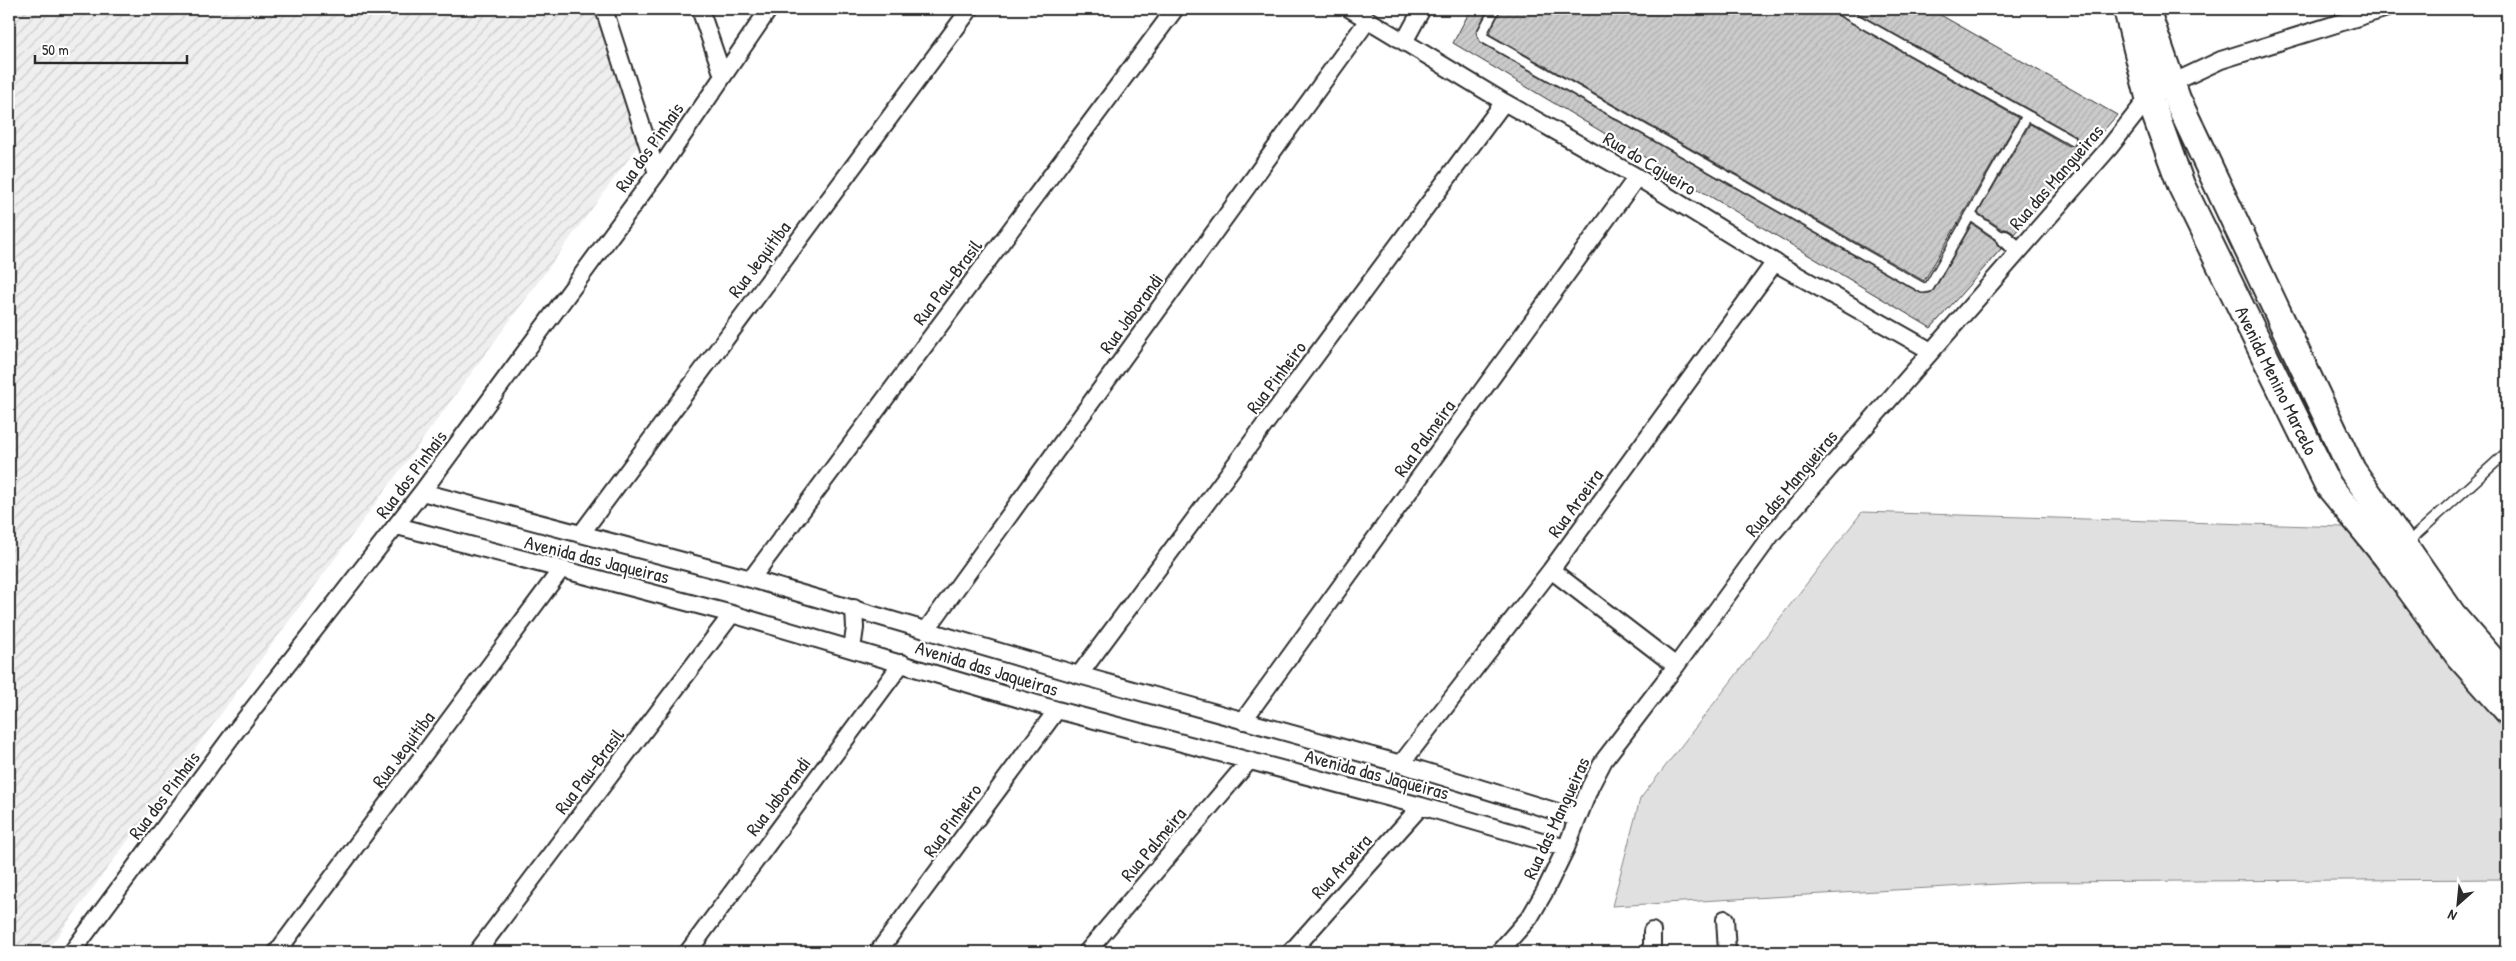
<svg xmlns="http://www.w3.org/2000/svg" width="2516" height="961" font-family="'Patrick Hand',sans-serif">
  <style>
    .industrial { fill: url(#industrial-furrows) }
    .pitch { fill: #e0e0e0; stroke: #868686 }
    .building { fill: url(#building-hatch); stroke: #2b2b2b }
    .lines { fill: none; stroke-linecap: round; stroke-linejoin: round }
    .service-casing { stroke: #2b2b2b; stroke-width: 12 }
    .minor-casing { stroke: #2b2b2b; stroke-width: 20 }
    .primary-casing { stroke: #2b2b2b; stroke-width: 30 }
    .service { stroke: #fff; stroke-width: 9 }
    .minor { stroke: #fff; stroke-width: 16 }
    .primary { stroke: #fff; stroke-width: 26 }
    .labels { text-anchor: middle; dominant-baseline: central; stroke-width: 4.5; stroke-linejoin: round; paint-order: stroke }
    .street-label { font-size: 19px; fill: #2b2b2b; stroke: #fff }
  </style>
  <defs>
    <pattern id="industrial-furrows" width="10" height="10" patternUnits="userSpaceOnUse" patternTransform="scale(1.25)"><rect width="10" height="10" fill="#efefef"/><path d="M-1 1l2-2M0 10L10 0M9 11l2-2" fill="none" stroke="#cdcdcd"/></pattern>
    <pattern id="building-hatch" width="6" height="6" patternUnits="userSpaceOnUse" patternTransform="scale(1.25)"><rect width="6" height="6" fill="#cbcbcb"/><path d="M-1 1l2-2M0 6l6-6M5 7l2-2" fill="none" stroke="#aeaeae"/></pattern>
  </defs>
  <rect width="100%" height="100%" fill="#fff"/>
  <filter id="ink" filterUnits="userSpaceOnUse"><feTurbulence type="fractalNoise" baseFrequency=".02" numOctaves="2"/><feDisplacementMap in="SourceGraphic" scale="10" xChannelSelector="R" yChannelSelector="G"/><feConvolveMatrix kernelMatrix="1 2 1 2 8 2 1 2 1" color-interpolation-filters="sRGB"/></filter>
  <g filter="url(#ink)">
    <path class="industrial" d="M9,9H599L641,142L46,952H9Z"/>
    <path class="pitch" d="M1862,512L2344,527L2507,734V879L2035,882L1612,906L1640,799Z"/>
    <path class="building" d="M1471,9H1488L1476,32L1481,43L1920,293H1930L1934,290L1972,224L1995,240L2001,249L1931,328L1453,43Z
      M1501,9H1832L1835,14L2019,118L1924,281L1489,34Z
      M1850,9H1930L2117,115L2014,234L2007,229H2002L1978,213L2030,124L2068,146L2076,143V136Z"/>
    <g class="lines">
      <g class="service-casing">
        <path id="service" d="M1495,9L1482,33L1484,38L1923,288L1929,287L2027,116
          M1838,9L2071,140
          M1970,215L2005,239
          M2407,543L2507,452"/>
      </g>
      <g class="minor-casing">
        <path id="minor" d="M604,9L657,173
          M700,9L723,76
          M1350,9L1504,102L1637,177L1781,266L1931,351
          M1404,42L1422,9
          M2005,239L2018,250
          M422,492L751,579L1079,675L1401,764L1577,818
          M397,526L732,614L1057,710L1421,806L1566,848
          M581,534L970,9
          M1551,570L1676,666
          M751,579L1175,9
          M927,629L1368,20
          M852,649L855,628L854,608
          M1079,675L1504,102
          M1243,721L1637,177
          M1401,764L1551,570L1775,262
          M1725,919L1727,952
          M72,952L235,732L422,492L657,173L769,9
          M277,952L560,571
          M477,952L732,614
          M688,952L902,663
          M878,952L1057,710
          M1087,952L1249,761
          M1291,952L1421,806
          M1499,952L1530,917L1545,891L1566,848L1590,787L1604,760L1676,666L1771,535L2109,148L2149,97L2172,83L2221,60L2384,9
          M1652,952V931"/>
      </g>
      <g class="primary-casing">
        <g id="primary">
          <path id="s1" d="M2127,9L2149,97L2181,185L2328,485L2386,556L2459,656L2507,710"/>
          <path d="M2146,9L2177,99L2352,470L2452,614L2507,677"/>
        </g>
      </g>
      <use href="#service" class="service"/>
      <use href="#minor" class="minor"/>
      <use href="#primary" class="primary"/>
    </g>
  </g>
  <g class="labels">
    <g class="street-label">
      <text transform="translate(649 147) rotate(-55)">Rua dos Pinhais</text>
      <text transform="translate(1650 163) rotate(31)">Rua do Cajueiro</text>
      <text transform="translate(2056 177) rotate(-49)">Rua das Mangueiras</text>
      <text transform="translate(759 259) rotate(-53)">Rua Jequitiba</text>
      <text transform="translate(947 282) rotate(-53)">Rua Pau-Brasil</text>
      <text transform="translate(1131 313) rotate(-54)">Rua Jaborandi</text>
      <text transform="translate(1276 377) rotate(-53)">Rua Pinheiro</text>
      <text stroke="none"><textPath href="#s1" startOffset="402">Avenida Menino Marcelo</textPath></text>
      <text transform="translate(1424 438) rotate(-54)">Rua Palmeira</text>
      <text transform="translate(411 474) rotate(-53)">Rua dos Pinhais</text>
      <text transform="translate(1791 483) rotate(-50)">Rua das Mangueiras</text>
      <text transform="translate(1575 503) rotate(-54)">Rua Aroeira</text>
      <text transform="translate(597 559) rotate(14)">Avenida das Jaqueiras</text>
      <text transform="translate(987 668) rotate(17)">Avenida das Jaqueiras</text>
      <text transform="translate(403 749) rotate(-53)">Rua Jequitiba</text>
      <text transform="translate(589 771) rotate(-53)">Rua Pau-Brasil</text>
      <text transform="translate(1377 774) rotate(15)">Avenida das Jaqueiras</text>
      <text transform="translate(164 795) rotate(-53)">Rua dos Pinhais</text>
      <text transform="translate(778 796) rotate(-53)">Rua Jaborandi</text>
      <text transform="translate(1556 818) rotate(-65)">Rua das Mangueiras</text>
      <text transform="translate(952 820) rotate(-54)">Rua Pinheiro</text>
      <text transform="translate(1153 844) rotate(-50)">Rua Palmeira</text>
      <text transform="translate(1341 866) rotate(-48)">Rua Aroeira</text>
    </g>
  </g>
  <rect width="2516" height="961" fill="none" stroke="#fff" stroke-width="30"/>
  <rect x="15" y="15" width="2486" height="931" fill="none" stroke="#2b2b2b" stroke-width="2" filter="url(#ink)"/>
  <g transform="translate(2458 904) rotate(207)" stroke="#ffffff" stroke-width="4" paint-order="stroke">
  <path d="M0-4L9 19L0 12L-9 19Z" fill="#2b2b2b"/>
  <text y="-8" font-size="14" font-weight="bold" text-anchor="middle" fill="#2b2b2b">N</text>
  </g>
  <path d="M35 55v8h152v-8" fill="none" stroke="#2b2b2b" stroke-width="2.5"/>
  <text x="42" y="55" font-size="15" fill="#2b2b2b" stroke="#ffffff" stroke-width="4" paint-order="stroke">50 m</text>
</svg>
